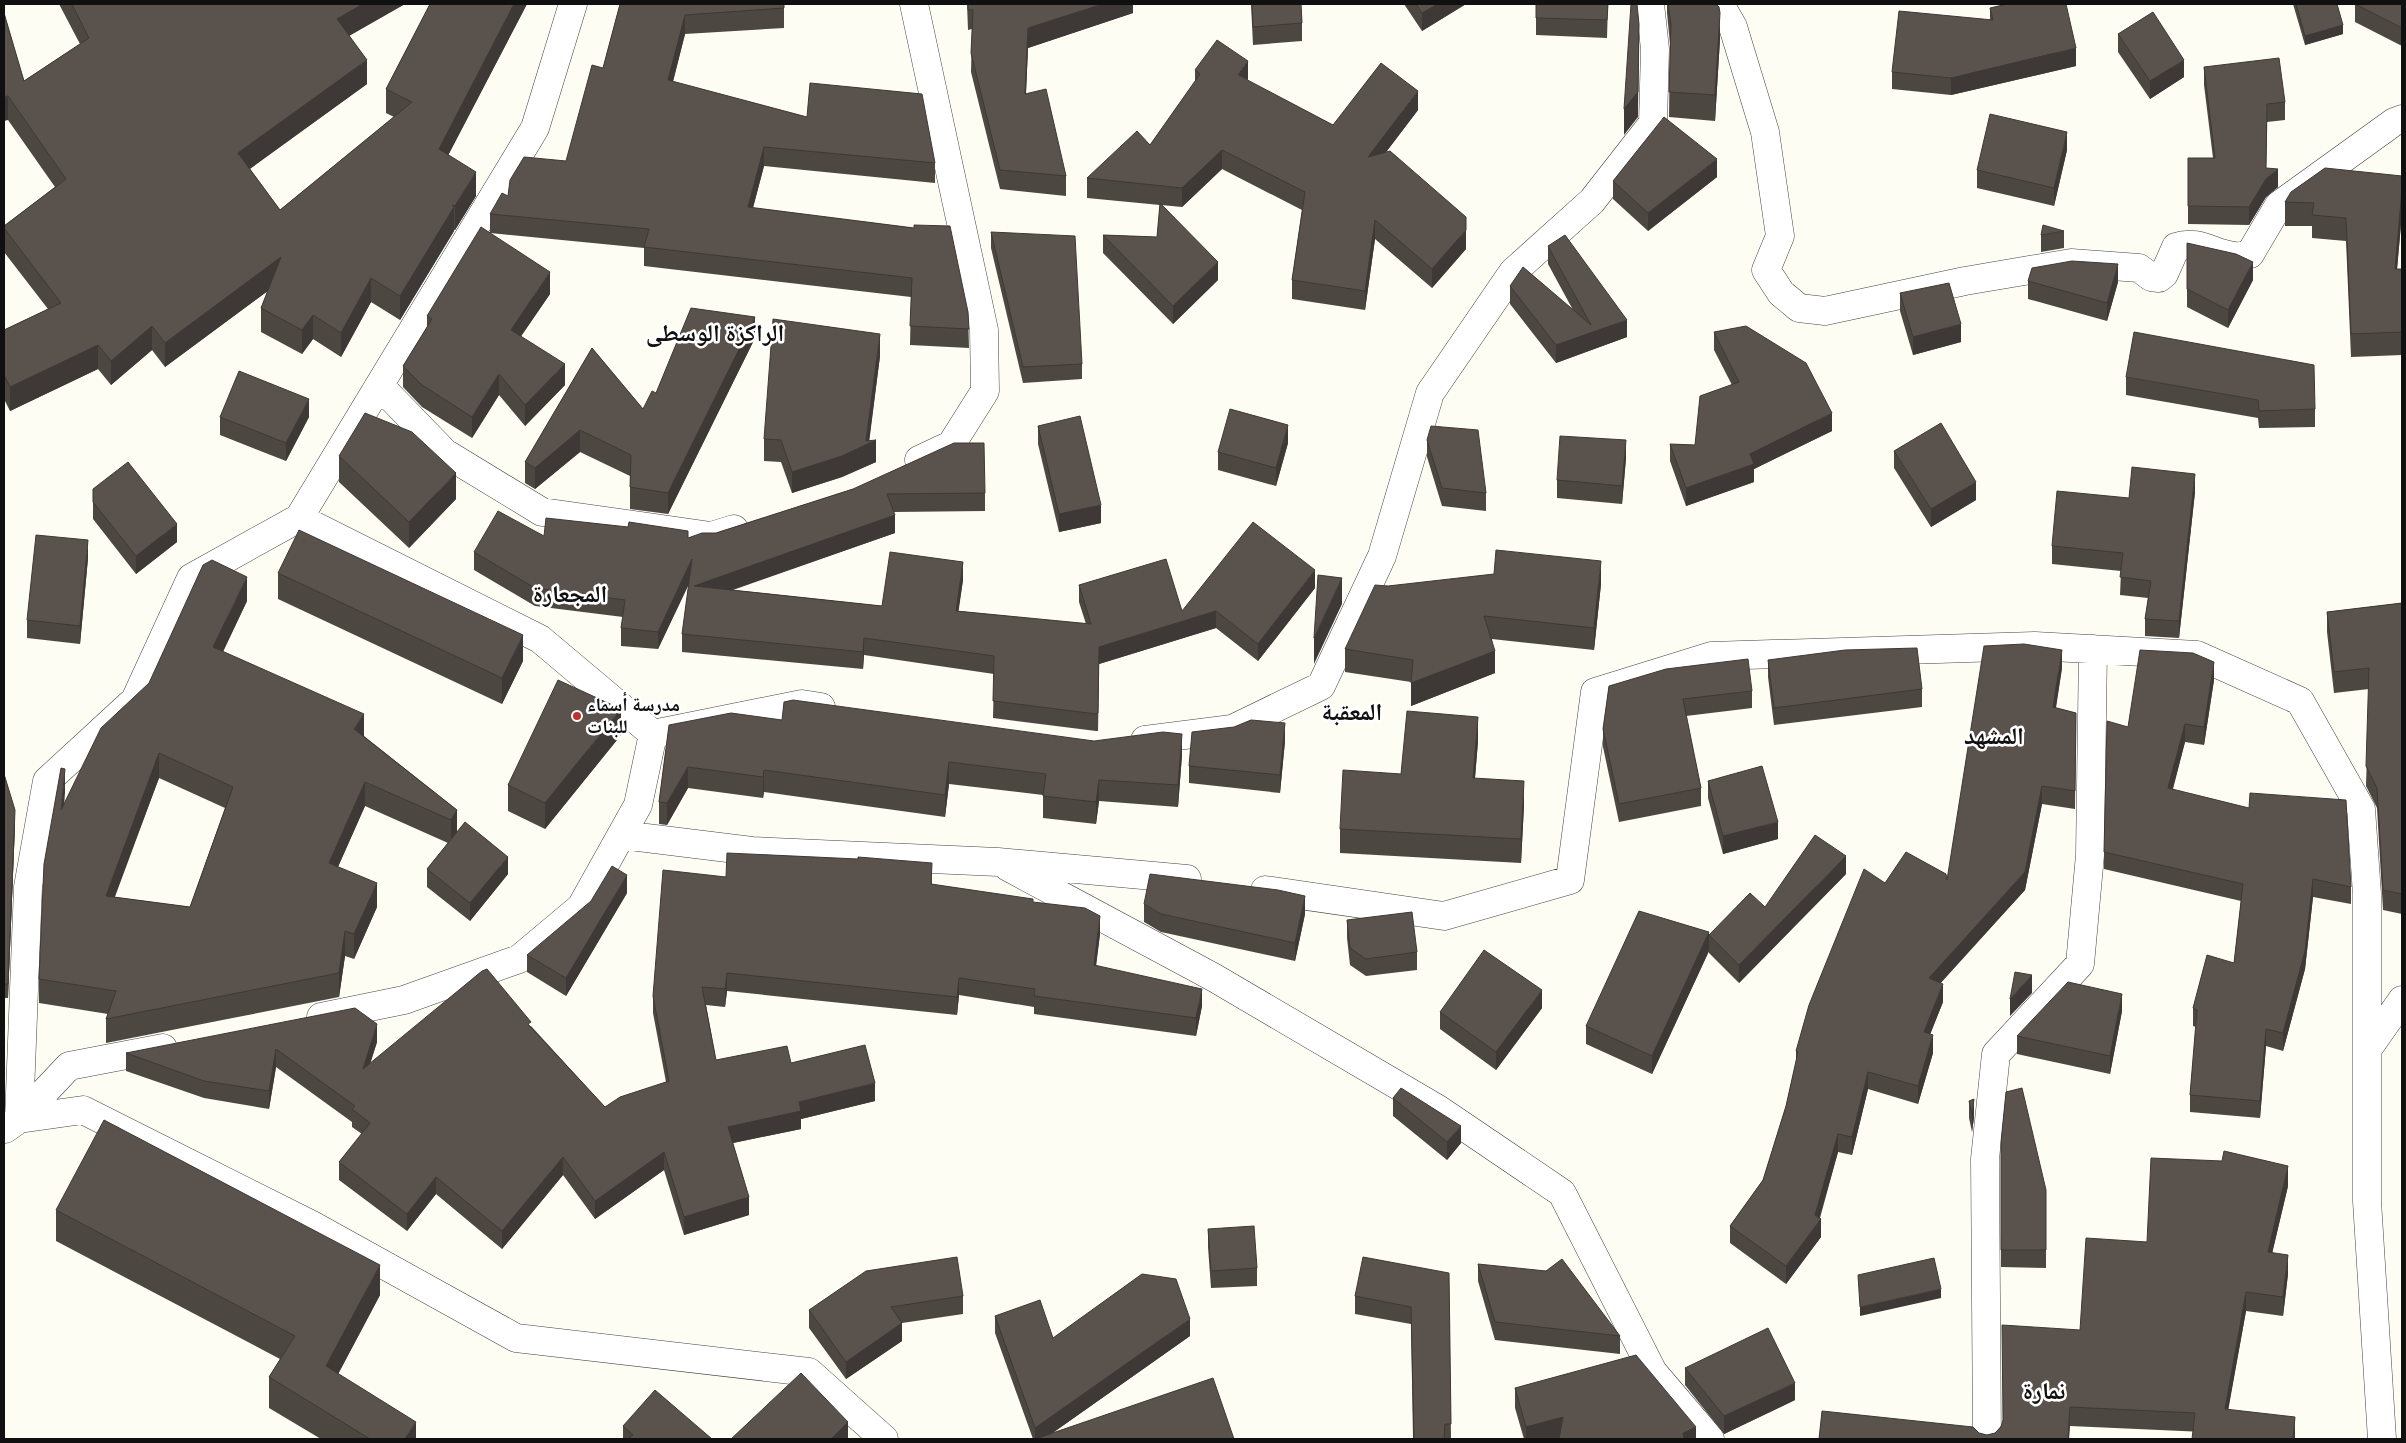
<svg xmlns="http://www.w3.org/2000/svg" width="2406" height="1443" font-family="Spectral,'Noto Naskh Arabic',serif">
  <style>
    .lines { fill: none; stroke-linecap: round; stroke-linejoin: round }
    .street-casing { stroke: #434343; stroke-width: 29 }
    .street { stroke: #fff; stroke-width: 28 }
    .wall { fill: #4d4742; fill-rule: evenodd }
    .shaded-wall { fill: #3e3936 }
    .building { fill: #59524d; stroke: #3e3936; fill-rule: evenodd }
    .poi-dot { fill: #bc312d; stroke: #fff; stroke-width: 2 }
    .labels { text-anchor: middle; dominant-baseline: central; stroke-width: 5; stroke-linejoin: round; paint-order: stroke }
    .poi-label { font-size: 19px; font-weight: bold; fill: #101010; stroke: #fff; text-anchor: start }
    .district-label { font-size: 24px; font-weight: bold; fill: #101010; stroke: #fff }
  </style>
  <rect width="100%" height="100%" fill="#fefdf4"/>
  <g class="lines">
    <g class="street-casing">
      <path id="street" d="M914,4L984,330L985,391L951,445L919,460
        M1720,4L1733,27L1765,132L1780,236L1766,270L1781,293L1799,308L1825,311L1965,281L2071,263L2139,268L2151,277L2159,278L2164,274L2176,247C2198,239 2214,254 2234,256C2239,257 2245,255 2250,254L2279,205L2394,122L2402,119
        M380,386L445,453L542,512L711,536L734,529
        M299,518L540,639L653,734
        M653,734L802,704L821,707
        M1145,740L1232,729L1321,686L1382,556L1430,393L1513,272L1592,201L1653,123L1655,49L1650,4
        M622,835L752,851L998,862L1187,879
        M1008,867L1213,977L1438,1109L1562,1193L1653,1372L1710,1439
        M1265,890L1444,916L1570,880L1595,692L1711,656L2035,646L2197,655L2300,701L2361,809L2367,894V1201L2382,1439
        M321,1017L404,1000L519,959L581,907L638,805L653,734
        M2367,1050L2402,1000
        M19,1119L28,887L47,781L135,700L191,578L299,518L535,128L573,4
        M19,1119L69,1066L163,1048
        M5,1129L19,1119L83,1110L312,1225L516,1338L809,1372L884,1439
        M1987,1439L1985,1159L1996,1054L2080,964L2090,855L2093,649"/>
    </g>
    <use href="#street" class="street"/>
  </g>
  <path class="wall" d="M59,4H405L349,35L367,84L250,169L280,210L394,117L386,113V89L430,4H527L448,155L476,196L455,230H454V231L400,320L371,302L341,357L313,339L302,354L261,332V308L268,291L165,367L152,350L111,385L98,369L10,411L4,399V330L48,309L4,252V226L55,187L8,120L4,13L24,81L80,44Z
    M620,4H787H784V28L685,34L673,82L935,163V183L764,166L753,208L914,228L968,312L969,348L910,345L911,297L644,266V248L490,233V214L508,196L566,161L603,68Z
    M967,4H1133V13L1028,48L1026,94L1066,176V196L1000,189L971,72L972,29L968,30Z
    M1251,4H1301L1302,23V41L1253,45Z
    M1404,4H1466L1422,31Z
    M1608,4L1607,38L1536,35V18Z
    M1667,4H1716L1720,39L1715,121L1669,117L1670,44L1667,13Z
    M2293,4H2337L2343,34L2305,45Z
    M2355,4H2402V46L2355,22Z
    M1990,8L2076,66L1951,95L1892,89V72L1990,20Z
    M2118,34L2184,77L2150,99L2118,52Z
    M2204,67L2285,102V120L2267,122L2266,168L2278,187L2266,197L2249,225L2188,224V158H2213L2204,85Z
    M1195,70L1248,81L1333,125L1418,110L1386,152L1466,249L1432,288L1375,239L1365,310L1292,299V280L1302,210L1222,169L1182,207L1161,205L1218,280L1173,324L1103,253V235L1157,237L1160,205L1087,198V178L1150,145L1195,82Z
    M2067,150L2054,206L1977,188V170Z
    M2402,176V213L2397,269H2402V355L2351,357L2346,241L2312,238V226H2285V202Z
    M1717,177L1648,231L1613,199V181Z
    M2064,231V248L2041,252V235Z
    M991,232L1082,364V379L1023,383L991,248Z
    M2187,243L2253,280L2228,328L2187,307Z
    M1548,246L1627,337L1556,363L1510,304V286L1573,310L1548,264Z
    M2028,281L2118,282L2107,321L2028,299Z
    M1900,293L1961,342L1913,355L1900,311Z
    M550,294L521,336L565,385L525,426L499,395L472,438L422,407L403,387V366L427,327V316Z
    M1714,332L1832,431L1754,469V482L1686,506L1670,461V444L1695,445L1732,385L1714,350Z
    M755,338L668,514L630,509V476L580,452L535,489L525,483V462L592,348L643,409L656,393Z
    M880,356L869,440L876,462L842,477L792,493L781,462L764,461V439Z
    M2126,377L2315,409V427L2259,428L2258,418L2126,395Z
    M220,417H309L286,461L220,435Z
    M1038,426L1101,523L1059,532L1038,444Z
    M1427,440L1486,493V511L1442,506L1427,457Z
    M1288,443L1276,486L1218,470V452Z
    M1894,451L1976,500L1931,527L1894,468Z
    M339,456L456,499L409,548L339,482Z
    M1626,458L1622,504L1557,498V480Z
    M93,489L177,542L136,574L93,519Z
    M853,489L985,493V511L894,512L895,533L733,590L882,606L963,580L958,611L1086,624L1079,602V585L1182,611L1315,588L1258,661L1216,628L1099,664L1098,731H1096L993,718L994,674L864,655L863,669L682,652V634L689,584L658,649L621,646V628L623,617L535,606L474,570V552L544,536L688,538L716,533Z
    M2195,492L2179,638L2145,636V619L2148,598L2120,595L2121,571L2052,564V546L2129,498Z
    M88,558L80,644L27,638V620Z
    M278,573L523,661L502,704L278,599Z
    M1601,584L1594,650L1492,639L1495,673L1411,706V682L1345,672V649L1388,586Z
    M247,601L223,652L364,736L457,810V832L508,874L470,921L427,887V869L448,843L365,806L338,867L377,907L354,959L345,956L339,997L106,1043V1019L108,1014L39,1003V979L65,793L64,804L149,683ZM159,778L225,808L190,907L114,897Z
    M2402,603V914L2383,910L2377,808L2366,786L2369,689L2334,693L2327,632V612Z
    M1768,660L1922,689V707L1774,725L1768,677Z
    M2062,668L2056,708L2076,713L2075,809L2042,804L2025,890L1940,983L1943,1002L1930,1034L1933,1053L1918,1104L1868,1089L1852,1155L1838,1152L1820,1218L1821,1237L1786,1284L1730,1243V1226L1763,1180L1786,1106L1796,1062V1051L1885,883L1947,880Z
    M2214,680L2204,745L2185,742L2173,789L2351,887V904L2313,897L2305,969L2283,1051L2266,1046L2260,1118L2190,1112V1095L2196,1027L2193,1026V1008L2234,963L2241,901L2104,869V852L2128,727Z
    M1609,686L1752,691V708L1686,716L1701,788V806L1619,822L1603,747V729Z
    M782,720L1182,755L1178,807L1099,801L1096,824L1043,818V795L949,784L945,817L764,792L763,798L688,788L667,825L659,824V802L669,725Z
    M621,735L545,829L508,811V785Z
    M1285,741L1280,793L1189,783V766Z
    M1478,741L1475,778L1524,805L1521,863L1340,853V829Z
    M4,774L15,825L8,998H5Z
    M1708,781L1778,839L1723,854L1708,798Z
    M1846,874L1739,983L1709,953V951L1652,1074L1586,1044V1026L1709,935L1765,907Z
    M726,877L932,884L1033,902L1100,934L1096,965L1202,1006L1196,1036L1034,1014V1007L959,995L957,1015L727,991L725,1007L706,1005L716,1060L791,1063L875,1101L801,1119V1129L733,1143L749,1215L684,1235L664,1170L595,1219L563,1175L502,1249L436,1194L407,1231L339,1180V1162L362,1134L352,1127V1122L276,1067L269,1109L204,1098L126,1071V1053L377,1042L370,1063L531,1026L605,1107L666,1082L653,1013V996Z
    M627,893L566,996L527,972V955Z
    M1144,904L1305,914L1295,961L1161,932L1144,922Z
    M1347,920L1417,952V970L1366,976L1350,965L1347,938Z
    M1542,1008L1496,1070L1440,1029V1012Z
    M2122,1011L2110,1074L2017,1054V1036Z
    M1393,1098L1461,1143L1447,1160L1393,1116Z
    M1969,1101L1974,1117L1972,1132L1969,1118Z
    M2001,1142L2046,1190V1268L2001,1267Z
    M2288,1186L2272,1253L2288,1274L2283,1316L2246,1311L2228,1409L2295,1436L2070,1426L2069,1439H1819L1979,1433L1987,1435L1995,1433L2080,1330L2147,1242Z
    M56,1210L380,1295L338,1374L416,1439H321L269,1408V1377L280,1359L56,1241Z
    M1208,1229L1257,1268V1286L1211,1288L1208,1247Z
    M1478,1264L1620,1336V1354L1495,1340L1478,1281Z
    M1449,1273L1451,1439H1413L1411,1324L1355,1314V1296Z
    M963,1296V1314L902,1323V1341L846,1379L809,1328V1310Z
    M995,1316L1053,1338L1190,1336L1051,1434L1234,1439H1033L995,1333Z
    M1685,1368L1795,1400L1724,1434L1685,1385Z
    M1515,1388L1696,1439L1559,1438L1554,1439H1524L1515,1408Z
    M623,1426L712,1439H623Z"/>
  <path class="shaded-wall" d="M363,4H405L337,43V19Z
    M514,4H527L439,173V149Z
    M1103,4H1133V13L1028,48L1025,113V94L1028,28Z
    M1438,4H1466L1422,31V13Z
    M1720,13V39L1715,121V95Z
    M685,15V34L668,100V80Z
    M1639,24L1638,117L1624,135V109Z
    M2343,25V34L2305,45V36Z
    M2076,48V66L1951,95V78Z
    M367,60V84L238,177V153Z
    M2184,60V77L2150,99V81Z
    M1248,61V80L1238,75Z
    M1418,91V110L1368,176V157Z
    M8,96V120L4,121V97Z
    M2067,132V150L2054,206V188Z
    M764,147V166L748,226V207Z
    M1222,150V169L1182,207V188Z
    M1717,159V177L1648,231V213Z
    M2278,169V187L2266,197L2249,225V207L2266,179Z
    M476,172V196L455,230V206Z
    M2402,190V213L2395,292V269Z
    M454,207V231L400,320V296Z
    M1375,220V239L1365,310V291Z
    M1466,230V249L1432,288V269Z
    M281,257V281L165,367V343Z
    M1218,262V280L1173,324V306Z
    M2253,262V280L2228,328V310Z
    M2118,264V282L2107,321V303Z
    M550,272V294L511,351V330Z
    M371,278V302L341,357V333Z
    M313,315V339L302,354V330Z
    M755,317V338L668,514V493Z
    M1627,320V337L1556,363V345Z
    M1961,324V342L1913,355V337Z
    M152,326V350L111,385V361Z
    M880,334V356L869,443L876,440V462L842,477L792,493V472L866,441Z
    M98,345V369L10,411V387Z
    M565,364V385L525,426V405Z
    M499,374V395L472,438V417Z
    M309,399V417L286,461V443Z
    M1832,413V431L1754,469V482L1686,506V488L1750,454Z
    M1288,425V443L1276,486V468Z
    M580,430V452L535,489V468Z
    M1626,440V458L1622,504V486Z
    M456,473V499L409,548V522Z
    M2195,474V492L2179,638V621Z
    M1976,482V500L1931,527V509Z
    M1101,505V523L1059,532V514Z
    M895,515V533L694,603V586Z
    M177,524V542L136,574V556Z
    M88,540V558L80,644V626Z
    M692,559V577L658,649V632Z
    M1601,561V584L1594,650V628Z
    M963,562V580L956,629V611Z
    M1315,570V588L1258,661V644Z
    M247,577V601L213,672V647Z
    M1342,578V604L1314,664V638Z
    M1216,611V628L1099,664L1098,731L1099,647Z
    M523,635V661L502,704V678Z
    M864,638V655L863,669V652Z
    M2062,650V668L2053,724V707Z
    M1495,651V673L1411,706V683Z
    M2214,662V680L2204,745V727Z
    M621,709V735L545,829V803Z
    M364,714V738L354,729Z
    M1478,717V741L1473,802V778Z
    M1285,723V741L1280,793V775Z
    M2185,724V742L2168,806V788Z
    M1182,734V755L1178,807V785Z
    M159,753V778L106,921V896Z
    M949,762V784L945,817V795Z
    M688,767V788L667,825V803Z
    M65,769V793L61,834V810Z
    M764,770V792L763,798V777Z
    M1099,780V801L1096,824V802Z
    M1524,781V805L1521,863V839Z
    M365,782V806L329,887V863Z
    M2042,786V804L2025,890L1929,996V978Z
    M15,810V825L8,998V984Z
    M457,810V834L451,844V820Z
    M1778,822V839L1723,854V836Z
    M1846,856V874L1739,983V965Z
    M508,857V874L470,921V903Z
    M932,863V880L931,901V884Z
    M627,875V893L566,996V978Z
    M2313,879V897L2305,969L2283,1051V1033Z
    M377,883V907L354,959V934Z
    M1305,896V914L1295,961V943Z
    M1100,916V934L1094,982V965Z
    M345,931V956L339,997V973Z
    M1709,932V951L1652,1074V1056Z
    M727,973V991L725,1007V989Z
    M2032,975V993L2010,1016V999Z
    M959,978V995L957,1015V997Z
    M5,984V998L4,1006V991Z
    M1943,984V1002L1924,1050V1032Z
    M1202,989V1006L1196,1036V1018Z
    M1542,990V1008L1496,1070V1052Z
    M2122,994V1011L2110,1074V1056Z
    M377,1024V1042L363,1087V1069Z
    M2266,1029V1046L2260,1118V1101Z
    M1933,1035V1053L1918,1104V1086Z
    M276,1049V1067L269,1109V1091Z
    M1868,1072V1089L1852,1155V1137Z
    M875,1083V1101L801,1119V1129L728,1144V1127L799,1102Z
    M1974,1099V1117L1972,1132V1114Z
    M1461,1126V1143L1447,1160V1142Z
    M1838,1134V1152L1818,1222L1821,1219V1237L1786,1284V1266L1815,1215Z
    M664,1152V1170L595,1219V1201Z
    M563,1157V1175L502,1249V1231Z
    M2288,1166V1186L2268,1271V1252Z
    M436,1177V1194L407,1231V1214Z
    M749,1197V1215L684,1235V1217Z
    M2288,1255V1274L2283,1316V1297Z
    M380,1265V1295L326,1397V1366Z
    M1941,1289V1298L1860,1316V1307Z
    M2246,1292V1311L2225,1428V1409Z
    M1190,1319V1336L1044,1439H1035V1428Z
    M902,1323V1341L846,1379V1362Z
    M1795,1383V1400L1724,1434V1416Z
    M2070,1407L2069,1439H2068Z
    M1563,1417V1437L1554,1439H1526V1427Z
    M2295,1417V1439H2293Z
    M416,1422V1439H405Z
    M848,1422V1439H831Z
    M1696,1427V1439H1683V1433Z"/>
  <path class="building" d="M72,4H363L337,19L367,60L238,153L280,210L412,102L386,89L430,4H514L439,149L476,172L455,206L452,205L454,207L400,296L371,278L341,333L313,315L302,330L261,308L281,257L165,343L152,326L111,361L98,345L10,387L4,375V330L61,303L4,228V226L66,179L8,96L4,97V13L24,81L89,38Z
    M620,4H784V8L685,15L668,80L807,117L810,83L922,94L935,163L764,147L748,207L914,228V225L950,226L968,312L969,329L910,326L912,278L644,247L649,229L490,214L502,193L508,196L510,180L524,157L566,161L592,65L603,68Z
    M968,4H1103L1028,28L1025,94L1046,89L1066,176L1000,170L971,53L973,10H968Z
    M1252,4H1301L1302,23L1253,27Z
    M1416,4H1438L1422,13Z
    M1536,4H1608L1607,20L1536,18Z
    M1631,4H1637L1639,24L1638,92L1624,109Z
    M1668,4H1716L1719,7L1720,13L1715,95L1669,92L1671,24Z
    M2007,4H2066L2076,48L1951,78L1892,72L1899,11L1993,20L1990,8Z
    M2296,4H2337L2343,25L2305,36Z
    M2355,4H2402V28Z
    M2153,12L2184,60L2150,81L2118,34Z
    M1217,40L1248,61L1238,75L1333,125L1381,63L1418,91L1368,157L1390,151L1466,217V230L1432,269L1375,220L1365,291L1292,280L1305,192L1222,150L1182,188L1087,178L1137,131L1150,145L1200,74L1195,70Z
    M2279,58L2285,102L2267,104L2266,168L2278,169L2266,179L2249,207L2188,206V158H2215L2204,67Z
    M1990,114L2067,132L2054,188L1977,170Z
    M1664,117L1717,159L1648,213L1613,181Z
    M2325,168L2402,176V190L2395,269H2402V332L2351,334L2346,218L2312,215L2314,203L2285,202L2291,192Z
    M1160,203L1218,262L1173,306L1103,235L1157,237Z
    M2043,225L2064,231L2041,235Z
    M481,227L550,272L511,330L565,364L525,405L499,374L472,417L422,385L403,366L432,319L427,316Z
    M991,232L1075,236L1082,364L1023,367Z
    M1565,235L1627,320L1556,345L1510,286L1523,267L1591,325L1548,246Z
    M2187,243L2236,254L2253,262L2228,310L2187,289Z
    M2072,261L2118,264L2107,303L2028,281L2032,268Z
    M1949,283L1961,324L1913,337L1900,293Z
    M691,308L755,317L668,493L630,487L631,455L580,430L535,468L525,462L592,348L643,409L652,391L656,393Z
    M773,319L880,334L866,441L876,440L842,456L792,472L781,440L764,439Z
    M1746,326L1806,363L1832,413L1750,454L1754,464L1686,488L1670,444L1695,445L1700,396L1739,382L1714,332Z
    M2134,332L2314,365L2315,409L2259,411L2258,400L2126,377Z
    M239,371L309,399L286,443L220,417Z
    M1230,409L1288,425L1276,468L1218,452Z
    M365,413L412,432L456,473L409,522L339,456Z
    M1080,416L1101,505L1059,514L1038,426Z
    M1941,423L1976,482L1931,509L1894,451Z
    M1431,426L1478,430L1486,493L1442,488L1427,440Z
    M1560,436L1626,440L1622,486L1557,480Z
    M954,443H984L985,493L887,494L895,515L694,586L882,606L890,552L963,562L956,611L1091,624L1079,585L1166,559L1182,611L1253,522L1315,570L1258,644L1216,611L1099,647L1098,713L1096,714L993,701L994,656L864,638L863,652L682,634L692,559L658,632L621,628L625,600L535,588L474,552L498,511L544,536L546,518L628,527L629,522L688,531V538L702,533H716L853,489Z
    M128,462L177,524L136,556L93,502V489Z
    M2132,467L2195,474L2179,621L2145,619L2151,581L2120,577L2123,553L2052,546L2057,491L2129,498Z
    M299,530L523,635L502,678L278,573Z
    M36,535L88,540L80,626L27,620Z
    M1496,550L1601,561L1594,628L1484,616L1495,651L1411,683L1413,660L1345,649L1375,585L1388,586L1494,574Z
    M212,560L247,577L213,647L364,714L354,729L457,810L451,820L365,782L329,863L377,883L354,934L345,931L339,973L106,1019L116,991L39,979L44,864L61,768L65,769L61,810L101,728L149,683L203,565ZM159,753L233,787L190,907L106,896Z
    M1318,575L1342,578L1314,638Z
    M2402,603V894L2383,890L2377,788L2366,766L2369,668L2334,672L2327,612Z
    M2024,644L2062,650L2053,707L2076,713L2075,791L2042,786L2025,872L1929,978L1943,984L1924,1032L1933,1035L1918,1086L1868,1072L1852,1137L1838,1134L1815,1215L1821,1219L1786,1266L1730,1226L1763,1180L1786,1106L1798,1052L1796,1051L1809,1005L1864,869L1885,883L1906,852L1946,874L1947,880L1984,646Z
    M1917,648L1922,689L1774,708L1768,660L1845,650Z
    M2140,650L2193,653L2214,662L2204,727L2185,724L2168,788L2249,808L2250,793L2346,800L2351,887L2313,879L2305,951L2283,1033L2266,1029L2260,1101L2190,1095L2197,1010L2193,1008L2207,955L2234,963L2243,884L2104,852L2107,721L2128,727Z
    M1748,659L1752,691L1683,699L1701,788L1619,804L1603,729L1609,686L1666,669Z
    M558,680L621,709L545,803L508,785Z
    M793,700L1094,741L1163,732L1182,734L1178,785L1099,780L1096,802L1043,796L1046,774L949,762L945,795L764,770L763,777L688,767L667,803L659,802L669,725L731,713L782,720L784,702Z
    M1407,711L1478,717L1473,778L1524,781L1521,839L1340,829L1343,770L1401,774Z
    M1251,720L1285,723L1280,775L1189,766L1192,732L1234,727Z
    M1762,766L1778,822L1723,836L1708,781Z
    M4,774L15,810L8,984H5L4,991Z
    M465,822L508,857L470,903L427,869Z
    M1815,835L1846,856L1739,965L1709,935L1750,893L1765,907Z
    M727,853L858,859V857L932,863L931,884L1033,899V902L1085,908L1100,916L1094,965L1202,989L1196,1018L1034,996L1035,989L959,978L957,997L727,973L725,989L702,987L716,1060L787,1046L791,1063L865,1045L875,1083L799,1102L801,1111L728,1127L749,1197L684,1217L664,1152L595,1201L563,1157L502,1231L436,1177L407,1214L339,1162L370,1123L352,1109L355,1106L276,1049L269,1091L204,1081L126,1053L355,1008L377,1024L363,1069L482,971L487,969L531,1022L528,1024L605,1107L620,1097L669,1081L653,996L663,870L726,877Z
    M612,866L627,875L566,978L527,955L591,901Z
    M1150,874L1278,890L1305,896L1295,943L1161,914L1144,904Z
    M1639,911L1709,932L1652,1056L1586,1026Z
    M1412,912L1417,952L1366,959L1350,948L1347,920Z
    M1484,950L1542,990L1496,1052L1440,1012Z
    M2015,972L2032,975L2010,999Z
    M2068,982L2122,994L2110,1056L2017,1036Z
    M1401,1088L1461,1126L1447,1142L1393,1098Z
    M2022,1088L2046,1190V1250H2001V1142L2006,1092Z
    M1974,1099L1972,1114L1969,1101Z
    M104,1120L380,1265L326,1366L416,1422L405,1439H370L269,1377L295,1336L56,1210Z
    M2224,1151L2288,1166L2268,1252L2288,1255L2283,1297L2246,1292L2225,1409L2295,1417L2293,1439H2192L2195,1413L2070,1407L2068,1439H1819L1822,1411L1973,1427L1979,1433L1987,1435L1995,1433L2001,1427L2003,1420L2002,1325L2080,1330L2086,1238L2147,1242L2151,1158L2222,1161Z
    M1254,1226L1257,1268L1211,1271L1208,1229Z
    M957,1257L963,1296L891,1307L902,1323L846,1362L809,1310L866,1271Z
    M1363,1257L1449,1273L1451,1424H1445L1444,1439H1414L1411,1307L1355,1296Z
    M1934,1258L1941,1289L1860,1307L1858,1275Z
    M1562,1259L1620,1336L1495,1322L1478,1264L1546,1271Z
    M1142,1274L1176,1279L1190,1319L1035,1428L995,1316L1040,1300L1053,1338Z
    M1768,1328L1795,1383L1724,1416L1685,1368Z
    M1636,1355L1696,1427L1683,1433L1684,1439H1559L1563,1417L1526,1427L1515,1388Z
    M801,1373L848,1422L831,1439H731Z
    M1213,1378L1234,1439H1035Z
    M655,1390L712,1439H628L633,1435L623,1426Z"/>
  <circle class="poi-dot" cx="577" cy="716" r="5"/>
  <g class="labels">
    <g class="poi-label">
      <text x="587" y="705">مدرسة أسماء<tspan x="587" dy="22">للبنات</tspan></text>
    </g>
    <g class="district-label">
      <text x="715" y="334">الراكزة الوسطى</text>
      <text x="570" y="595">المجعارة</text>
      <text x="1352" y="713">المعقبة</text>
      <text x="1994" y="737">المشهد</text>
      <text x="2044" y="1392">نمارة</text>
    </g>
  </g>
  <rect width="2406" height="1443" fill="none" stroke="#101010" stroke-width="10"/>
</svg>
